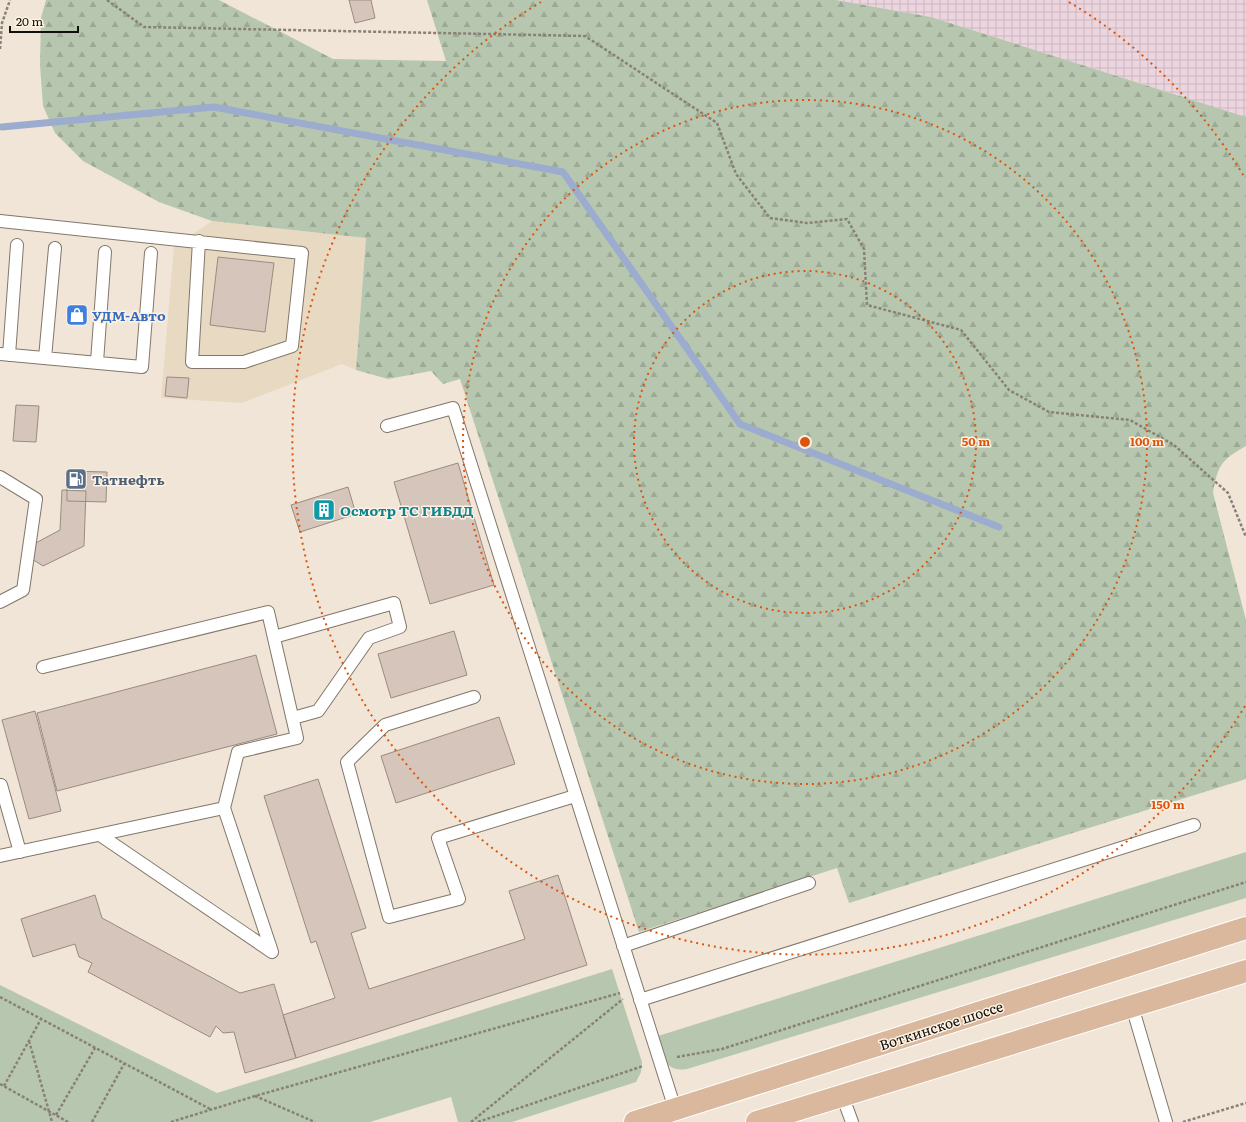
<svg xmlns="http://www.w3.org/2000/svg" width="1246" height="1122" font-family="Literata,serif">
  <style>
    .built { fill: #e8d9c3 }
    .industrial { fill: url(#industrial-grid) }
    .grass { fill: #b7c7af }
    .forest { fill: url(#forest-firs) }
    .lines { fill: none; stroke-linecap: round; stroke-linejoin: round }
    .stream { stroke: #9cacce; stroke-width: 7 }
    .building { fill: #d6c5bb; stroke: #9a8b82 }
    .lane-casing { stroke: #81776a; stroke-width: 14 }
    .primary-casing { stroke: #fff; stroke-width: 24 }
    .path { stroke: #898177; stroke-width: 2.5; stroke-dasharray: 3 2; stroke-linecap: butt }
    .lane { stroke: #fff; stroke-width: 12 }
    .primary { stroke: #dab89e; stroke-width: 22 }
    .ring { fill: none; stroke: #dd550c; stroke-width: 2; stroke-dasharray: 2 4 }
    .labels { text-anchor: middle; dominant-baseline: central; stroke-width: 3; stroke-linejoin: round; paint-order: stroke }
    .shop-label { font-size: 14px; font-weight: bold; fill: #366cbe; stroke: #fdf2e3; text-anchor: start }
    .service-label { font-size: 14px; font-weight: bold; fill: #4e5e75; stroke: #fdf2e3; text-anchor: start }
    .culture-label { font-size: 14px; font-weight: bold; fill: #0d838f; stroke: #fdf2e3; text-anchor: start }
    .street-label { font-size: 14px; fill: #13100b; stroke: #fdf2e3 }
    .centre { fill: #dd550c; stroke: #fdf2e3; stroke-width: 2 }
    .ring-label { font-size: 12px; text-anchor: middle; font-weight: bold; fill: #dd550c; stroke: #fdf2e3; stroke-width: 3; stroke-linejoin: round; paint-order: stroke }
  </style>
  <defs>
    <pattern id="industrial-grid" width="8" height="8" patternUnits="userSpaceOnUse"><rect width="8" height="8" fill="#edd5df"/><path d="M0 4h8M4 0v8" fill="none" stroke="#cab6be"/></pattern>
    <pattern id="forest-firs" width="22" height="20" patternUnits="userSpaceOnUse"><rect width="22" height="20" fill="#b7c7af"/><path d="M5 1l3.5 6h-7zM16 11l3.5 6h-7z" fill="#9caa95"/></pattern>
  </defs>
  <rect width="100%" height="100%" fill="#f0e5d6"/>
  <path class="built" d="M212,221L366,238L356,370L342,364L242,403L161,398L174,247Z"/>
  <path class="industrial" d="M836,0H1246V117L931,17Z"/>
  <path class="grass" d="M1246,852V898L687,1069C663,1073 663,1054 658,1036Z
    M612,969L642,1062L641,1072L636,1082L512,1122H458L451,1097L370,1122H0V985L217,1093Z"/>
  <path class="forest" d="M46,0H219L333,59L446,61L427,0H836L931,17L1246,117V446C1221,460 1218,465 1213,493L1246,620V779L849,903L837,868L639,932L460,379L443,384L431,371L388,379L356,370L366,238L212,221L159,202L83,161L55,133L43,106L40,65L41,18Z"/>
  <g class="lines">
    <path class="stream" d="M2,127L214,107L563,172L740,424L999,527"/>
  </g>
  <path class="building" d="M349,0H371L375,18L355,23Z
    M218,257L274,263L265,332L210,325Z
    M167,377L189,378L187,398L165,396Z
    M16,405L39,406L36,442L13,441Z
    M458,463L494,585L430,604L394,482Z
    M67,471L107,472L106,502L67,501Z
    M348,487L356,514L300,532L291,505Z
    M62,490L86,491L84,546L43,566L32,559V545L60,530Z
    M454,631L467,675L391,698L378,654Z
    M256,655L277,734L57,791L37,713Z
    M35,711L61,811L29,819L2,720Z
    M499,717L515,764L396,803L381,756Z
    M318,779L366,928L351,933L369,989L525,939L509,891L558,875L587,965L296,1058L283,1015L335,998L316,941L311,943L264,796Z
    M95,895L102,918L240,993L274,984L296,1058L245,1073L234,1032L223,1033L216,1026L210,1037L88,972L92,963L79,957L75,944L33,957L21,919Z"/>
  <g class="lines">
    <g class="lane-casing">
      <path id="lane" d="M0,221L302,253L292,346L244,362H192L199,241
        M0,354L142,367L151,253
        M9,355L17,245
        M45,358L55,248
        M97,362L105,252
        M387,426L453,408L675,1109
        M0,477L36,499L23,590L0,602
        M274,637L394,603L400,627L369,638L318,711L293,718
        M43,667L268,612L297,738L238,752L224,808
        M474,697L385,725L347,762L389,917L459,899L438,838L575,796
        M1,785L20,852
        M0,856L224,808L272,952L100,835
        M623,946L809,883
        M640,1000L1194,825
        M1132,1006L1166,1122
        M842,1095L852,1122"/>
    </g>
    <g class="primary-casing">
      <path id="primary" d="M635,1122L1246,928
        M757,1122L1246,971"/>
    </g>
    <path class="path" d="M107,0L144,27L585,36L717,123L736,174L770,218L807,223L847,219L864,249L867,305L961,330L1009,390L1049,412L1130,420L1174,445L1228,493L1246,537
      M0,49L2,23L10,0
      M0,997L210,1109
      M29,1041L52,1122
      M677,1057L722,1049L1246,882
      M0,1084L68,1122
      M4,1086L41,1019
      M255,1096L315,1122
      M56,1115L95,1048
      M92,1122L124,1064
      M171,1122L255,1096L620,993
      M471,1122L623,999
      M478,1122L643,1066
      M1183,1122L1246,1103"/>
    <use href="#lane" class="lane"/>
    <use href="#primary" class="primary"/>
  </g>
  <g class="ring">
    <circle cx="805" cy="442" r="171"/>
    <circle cx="805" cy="442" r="342"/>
    <path d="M1245 706A513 513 0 1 1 541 2M1069 2A513 513 0 0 1 1245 178"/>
  </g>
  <defs>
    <g id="shop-square" transform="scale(1.15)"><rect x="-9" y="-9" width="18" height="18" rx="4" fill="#3f7fe0" stroke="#fdf2e3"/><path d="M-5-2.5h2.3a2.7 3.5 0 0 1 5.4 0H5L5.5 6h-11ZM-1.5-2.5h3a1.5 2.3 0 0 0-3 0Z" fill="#fff"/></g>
    <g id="fuel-square" transform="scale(1.15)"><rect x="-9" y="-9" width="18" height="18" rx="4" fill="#5c6f8a" stroke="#fdf2e3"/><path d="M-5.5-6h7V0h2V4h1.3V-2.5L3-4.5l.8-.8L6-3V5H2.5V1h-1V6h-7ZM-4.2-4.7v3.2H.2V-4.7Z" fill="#fff"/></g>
    <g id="building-square" transform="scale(1.15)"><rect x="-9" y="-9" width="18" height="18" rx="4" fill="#0f9aa8" stroke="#fdf2e3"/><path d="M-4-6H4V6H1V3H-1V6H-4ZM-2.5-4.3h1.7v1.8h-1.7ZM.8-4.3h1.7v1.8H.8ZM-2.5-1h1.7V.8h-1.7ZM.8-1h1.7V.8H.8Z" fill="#fff"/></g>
  </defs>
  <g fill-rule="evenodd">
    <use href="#shop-square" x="77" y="315"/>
    <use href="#fuel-square" x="76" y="479"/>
    <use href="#building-square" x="324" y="510"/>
  </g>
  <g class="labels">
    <g class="shop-label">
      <text x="92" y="315">УДМ-Авто</text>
    </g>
    <g class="service-label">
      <text x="92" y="479">Татнефть</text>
    </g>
    <g class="culture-label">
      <text x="340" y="510">Осмотр ТС ГИБДД</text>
    </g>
    <g class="street-label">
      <text transform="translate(941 1025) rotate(-18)">Воткинское шоссе</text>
    </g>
  </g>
  <circle cx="805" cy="442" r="6" class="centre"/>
  <g class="ring-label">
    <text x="976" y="446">50 m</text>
    <text x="1147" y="446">100 m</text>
    <text x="1168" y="809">150 m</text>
  </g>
  <path d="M10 26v6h68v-6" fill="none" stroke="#13100b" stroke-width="2"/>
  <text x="16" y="26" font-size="12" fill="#13100b" stroke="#fdf2e3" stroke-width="3" paint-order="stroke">20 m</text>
</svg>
